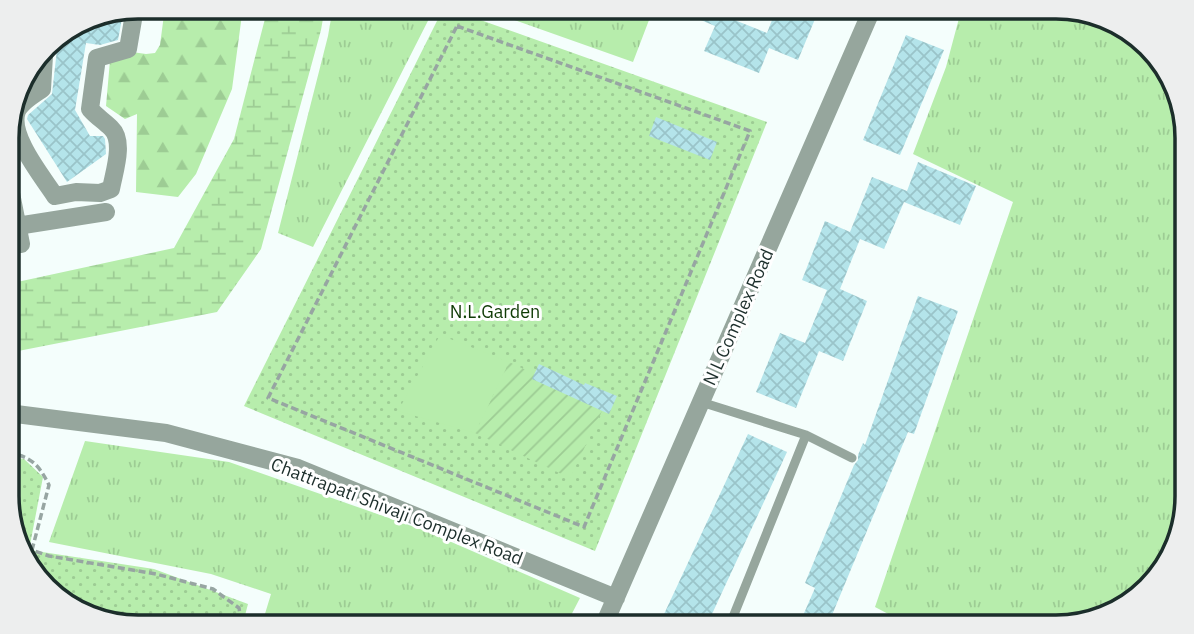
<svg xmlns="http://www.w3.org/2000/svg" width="1194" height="634" font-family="'IBM Plex Sans',sans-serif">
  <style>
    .grass { fill: url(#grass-tufts) }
    .forest { fill: url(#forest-firs) }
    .wetland { fill: url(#wetland-marsh) }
    .park { fill: url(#park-dots) }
    .garden { fill: url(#garden-furrows) }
    .pitch { fill: #b7edac }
    .building { fill: url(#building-cross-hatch) }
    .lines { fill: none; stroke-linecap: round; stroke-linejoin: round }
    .path { stroke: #97a5a2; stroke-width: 3.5; stroke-dasharray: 7 3.5; stroke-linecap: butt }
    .lane { stroke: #96a69d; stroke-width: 9 }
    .street { stroke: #96a69d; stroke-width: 18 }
    .labels { text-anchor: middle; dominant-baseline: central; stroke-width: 6; stroke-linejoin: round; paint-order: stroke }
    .park-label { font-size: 18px; fill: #103c06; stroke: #fff }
    .street-label { font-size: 18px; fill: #1c2e2b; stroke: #fff }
    .rim { fill: none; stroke: #1c2e2b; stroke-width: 3.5 }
  </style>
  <defs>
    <pattern id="grass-tufts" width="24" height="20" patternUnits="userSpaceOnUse" patternTransform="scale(1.75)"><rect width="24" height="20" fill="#b7edac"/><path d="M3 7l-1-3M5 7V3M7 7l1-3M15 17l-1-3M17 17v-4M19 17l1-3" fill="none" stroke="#9dcc94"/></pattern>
    <pattern id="forest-firs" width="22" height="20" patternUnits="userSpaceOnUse" patternTransform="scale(1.75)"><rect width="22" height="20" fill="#b7edac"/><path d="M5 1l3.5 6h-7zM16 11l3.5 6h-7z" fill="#9dcc94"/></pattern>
    <pattern id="wetland-marsh" width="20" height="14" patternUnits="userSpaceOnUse" patternTransform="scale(1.75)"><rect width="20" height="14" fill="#b7edac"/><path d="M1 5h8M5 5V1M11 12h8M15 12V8" fill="none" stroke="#9dcc94"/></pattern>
    <pattern id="park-dots" width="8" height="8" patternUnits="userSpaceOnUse" patternTransform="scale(1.75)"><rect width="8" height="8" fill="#b7edac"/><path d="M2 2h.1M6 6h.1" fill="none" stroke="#9dcc94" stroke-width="1.8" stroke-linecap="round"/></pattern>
    <pattern id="garden-furrows" width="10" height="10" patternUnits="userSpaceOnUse" patternTransform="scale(1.75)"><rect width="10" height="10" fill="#b7edac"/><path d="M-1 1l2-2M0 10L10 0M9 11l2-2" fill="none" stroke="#9dcc94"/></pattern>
    <pattern id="building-cross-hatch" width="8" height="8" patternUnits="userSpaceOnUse" patternTransform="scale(1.75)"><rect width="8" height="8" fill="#b4e4ea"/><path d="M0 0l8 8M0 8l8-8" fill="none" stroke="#9ac4c9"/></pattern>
  </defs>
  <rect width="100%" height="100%" fill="#f4fefc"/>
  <path class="grass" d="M333,7H435L313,247L278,233L328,36Z
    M478,7H654L633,62Z
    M962,7H1056L1114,21L1165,65L1186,122L1187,496L1173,554L1128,605L1064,627H913L875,607L1013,202L913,154L946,67Z
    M85,441L229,462L426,531L580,598L565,627H261L271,594L211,574L49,542Z"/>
  <path class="forest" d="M165,7H243L232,89L196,174L178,197L136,192L137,114L125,119L106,106L111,49L146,54L155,53L160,45Z"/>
  <path class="wetland" d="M268,7H325L321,30L261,249L217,312L8,353V284L174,248L234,139Z"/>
  <path class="park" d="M444,7L767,122L595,551L244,406Z
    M8,456L24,459L43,477L29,550L154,569L248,604L242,627H138L80,613L34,575L8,513Z"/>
  <path class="garden" d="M509,362L604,407L570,478L475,433Z"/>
  <path class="pitch" d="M440,335L509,362L475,433L398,411Z"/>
  <path class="building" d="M670,7H725L722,15L767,33L777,7H820L798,60L769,48L759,73L704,51L715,26Z
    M123,13L118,40L100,45L86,43L75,110L90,136H103L105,139L106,154L67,182L27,119L28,115L52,94L58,40L54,39Z
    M906,35L944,50L900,155L863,140Z
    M656,117L717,142L710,160L649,136Z
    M918,162L976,186L960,225L904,202L884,249L860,239L840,289L867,301L843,361L819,351L796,408L756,392L780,333L805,343L827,290L802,280L825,221L850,232L872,177L907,191Z
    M918,296L958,311L914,434L908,432L827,627H798L815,588L805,583L854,465L858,460V455L863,443L865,445Z
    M539,364L584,385L585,383L617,396L609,414L532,379Z
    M748,434L787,452L706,627H658Z"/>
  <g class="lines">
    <path class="path" d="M457,26L750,131L584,527L268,398Z
      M8,453C31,456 39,465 49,485L32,550L49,556L156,574L213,589L239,608L242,627
      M28,560L32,550"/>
    <path class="lane" d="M701,402L806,435L852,458
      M729,627L806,435"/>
    <path class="street" d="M42,53L44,56L42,89C33,95 21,102 17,111C8,135 42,176 55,196L76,192L100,193L111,189C114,172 125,141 111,128C104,121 97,117 90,109L97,58L128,49L135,8
      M7,173L21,244
      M17,226L106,212
      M8,413L166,433L298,468L616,598
      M603,627L873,7"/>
  </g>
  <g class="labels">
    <g class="park-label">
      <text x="495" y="311">N.L.Garden</text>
    </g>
    <g class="street-label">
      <text transform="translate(738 317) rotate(-66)">N L Complex Road</text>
      <text transform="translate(397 511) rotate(21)">Chattrapati Shivaji Complex Road</text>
    </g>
  </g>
  <path d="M0 0H1194V634H0ZM138 19H1056A119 119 0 0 1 1175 138V496A119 119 0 0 1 1056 615H138A119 119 0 0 1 19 496V138A119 119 0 0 1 138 19Z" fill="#edeeee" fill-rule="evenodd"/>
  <path class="rim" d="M138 19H1056A119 119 0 0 1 1175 138V496A119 119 0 0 1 1056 615H138A119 119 0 0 1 19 496V138A119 119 0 0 1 138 19Z"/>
</svg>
